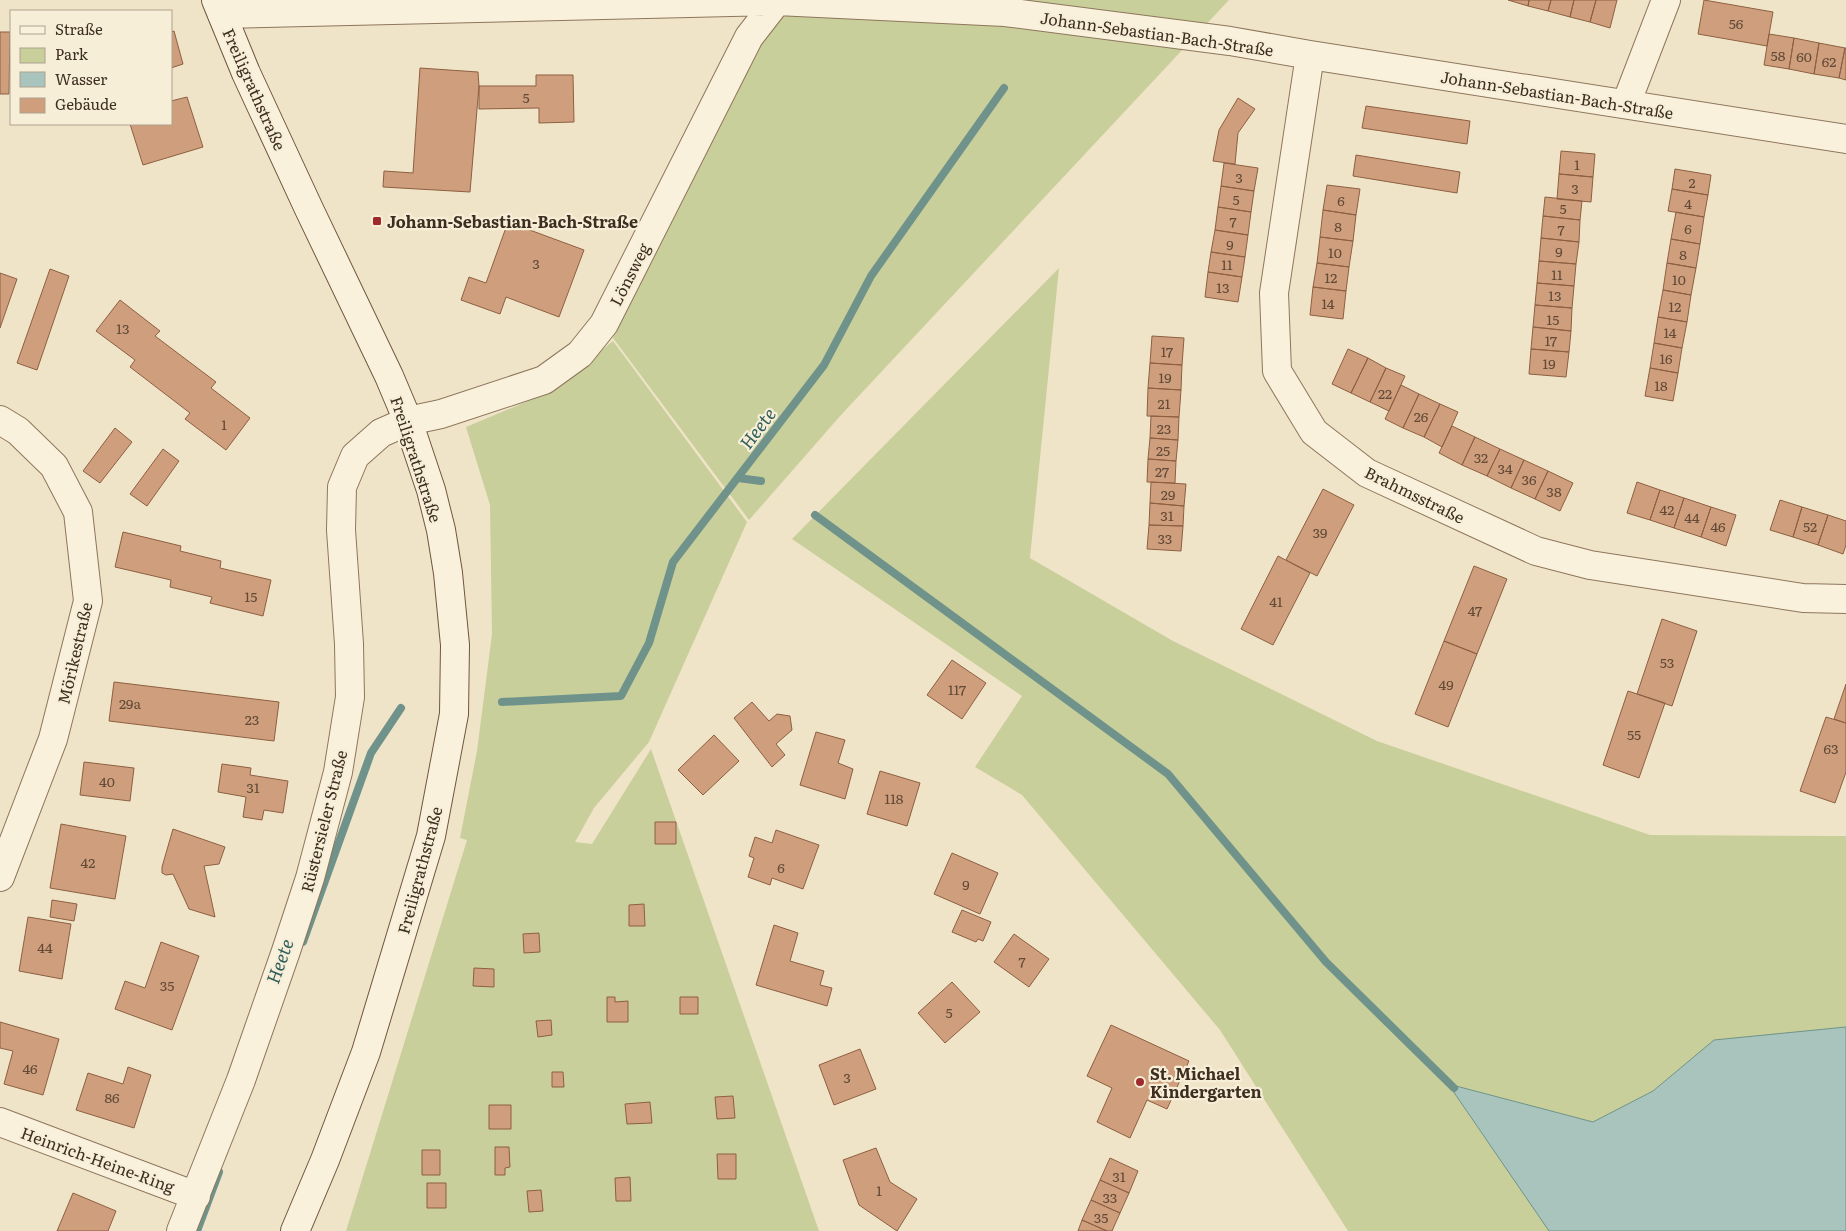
<svg xmlns="http://www.w3.org/2000/svg" width="1846" height="1231" font-family="Literata,serif">
  <style>
    .green { fill: #c9cf9b }
    .water { fill: #a9c4bc; stroke: #6f938a }
    .lines { fill: none; stroke-linecap: round; stroke-linejoin: round }
    .stream { stroke: #6f938a; stroke-width: 8 }
    .building { fill: #cf9f7d; stroke: #8d5f41 }
    .minor-casing { stroke: #8d765c; stroke-width: 30 }
    .secondary-casing { stroke: #6f573f; stroke-width: 30 }
    .minor { stroke: #faf1dc; stroke-width: 28 }
    .secondary { stroke: #faf1dc; stroke-width: 28 }
    .poi-dot { fill: #9e2a2b; stroke: #f7eed8; stroke-width: 2 }
    .labels { text-anchor: middle; dominant-baseline: central; stroke-width: 4.5; stroke-linejoin: round; paint-order: stroke }
    .number-label { font-size: 14px; fill: #624a37 }
    .street-label { font-size: 16px; fill: #3d2e20; stroke: #f7eed8 }
    .poi-label { font-size: 16px; font-weight: bold; fill: #3d2e20; stroke: #f7eed8; text-anchor: start }
    .water-label { font-size: 18px; font-style: italic; fill: #2f5d5a; stroke: #f7eed8 }
  </style>
  <rect width="100%" height="100%" fill="#f0e4c8"/>
  <path class="green" d="M791,0H1229L841,415L749,520L613,338L751,49Z
    M1059,268L1030,558L1173,641L1377,741L1650,835L1846,836V1231H1348L1220,1030L1022,795L975,767L1022,696L792,539Z
    M613,341L747,522L649,742L594,808L575,842L592,844L651,749L819,1231H346L467,840L460,838L477,751L492,634L490,505L466,427L552,391Z"/>
  <path class="water" d="M1846,1027V1231H1549L1453,1091L1456,1086L1593,1122L1653,1091L1714,1040Z"/>
  <g class="lines">
    <path class="stream" d="M738,478L761,481
      M815,515L1168,774L1326,962L1454,1088
      M502,702L621,696L649,643L673,562L824,365L871,276L1004,88
      M303,942L371,753L401,708
      M197,1231L219,1172"/>
  </g>
  <path class="building" d="M1508,0H1529L1528,6Z
    M1529,0H1551L1548,11L1528,6Z
    M1551,0H1574L1570,17L1548,11Z
    M1574,0H1596L1590,22L1570,17Z
    M1596,0H1617L1610,28L1590,22Z
    M1704,0L1773,12L1767,46L1698,34Z
    M174,31L183,64L171,68V32Z
    M0,32H10L9,94H0Z
    M1769,34L1794,38L1789,69L1764,65Z
    M1794,38L1819,43L1814,74L1789,69Z
    M1819,43L1845,48L1839,78L1814,74Z
    M1845,48H1846V80L1839,78Z
    M420,68L478,72L479,86L470,192L383,187L384,171L413,173Z
    M536,75H573L574,122L539,123V108L479,109V86H536Z
    M187,97L203,147L143,165L130,124H171V101Z
    M1238,98L1255,109L1238,133L1235,164L1213,161L1219,130Z
    M1366,106L1470,121L1467,144L1362,128Z
    M1561,151L1595,154L1593,177L1559,174Z
    M1356,155L1460,172L1457,193L1353,176Z
    M1224,163L1258,168L1254,191L1221,186Z
    M1675,169L1711,175L1708,195L1672,189Z
    M1559,174L1593,177L1591,202L1557,199Z
    M1327,185L1360,189L1356,215L1323,210Z
    M1221,186L1254,191L1251,212L1218,207Z
    M1672,189L1708,195L1704,217L1668,211Z
    M1545,197L1582,201L1580,220L1543,216Z
    M1218,207L1251,212L1248,235L1215,230Z
    M1323,210L1356,215L1353,241L1320,237Z
    M1676,212L1704,217L1700,244L1671,239Z
    M1543,216L1580,220L1579,242L1541,238Z
    M508,222L584,250L559,317L506,297L500,314L461,300L469,277L486,283Z
    M1215,230L1248,235L1245,257L1211,252Z
    M1320,237L1353,241L1349,267L1317,263Z
    M1541,238L1579,242L1576,264L1539,261Z
    M1671,239L1700,244L1696,268L1667,263Z
    M1211,252L1245,257L1242,277L1208,272Z
    M1539,261L1576,264L1574,286L1537,283Z
    M1317,263L1349,267L1346,291L1313,287Z
    M1667,263L1696,268L1691,295L1663,290Z
    M50,269L69,276L37,370L17,363Z
    M1208,272L1242,277L1238,302L1205,297Z
    M0,273L17,279L0,328Z
    M1537,283L1574,286L1572,308L1535,305Z
    M1313,287L1346,291L1343,319L1310,315Z
    M1663,290L1691,295L1687,322L1658,317Z
    M120,300L160,331L155,336L216,382L211,388L250,418L226,450L185,419L190,413L130,367L135,360L96,331Z
    M1535,305L1572,308L1571,331L1533,327Z
    M1658,317L1687,322L1682,348L1654,343Z
    M1533,327L1571,331L1569,352L1531,349Z
    M1152,336L1184,338L1182,365L1150,363Z
    M1654,343L1682,348L1678,373L1650,368Z
    M1348,349L1368,358L1351,393L1332,384Z
    M1531,349L1569,352L1566,377L1529,374Z
    M1368,358L1386,368L1370,402L1351,393Z
    M1150,363L1182,365L1181,390L1148,388Z
    M1386,368L1405,376L1389,411L1370,402Z
    M1650,368L1678,373L1673,401L1645,396Z
    M1401,385L1419,394L1403,428L1385,419Z
    M1148,388L1181,390L1179,417L1147,416Z
    M1419,394L1440,404L1424,437L1403,428Z
    M1440,404L1458,412L1442,447L1424,437Z
    M1151,416L1179,417L1178,440L1150,438Z
    M1452,426L1475,437L1462,465L1439,453Z
    M115,428L132,442L100,483L83,471Z
    M1475,437L1500,449L1487,476L1462,465Z
    M1150,438L1178,440L1176,461L1148,459Z
    M163,449L179,461L147,506L130,494Z
    M1500,449L1524,460L1511,488L1487,476Z
    M1148,459L1176,461L1175,483L1147,482Z
    M1524,460L1548,471L1535,499L1511,488Z
    M1548,471L1573,483L1560,511L1535,499Z
    M1151,482L1186,484L1184,506L1150,503Z
    M1637,482L1660,490L1650,520L1627,513Z
    M1323,489L1354,505L1317,576L1286,560Z
    M1660,490L1684,498L1674,528L1650,520Z
    M1684,498L1711,507L1701,537L1674,528Z
    M1780,500L1802,507L1793,537L1770,530Z
    M1150,503L1184,506L1183,526L1149,525Z
    M1711,507L1736,515L1726,546L1701,537Z
    M1802,507L1828,515L1818,545L1793,537Z
    M1828,515L1846,521V545L1843,554L1818,545Z
    M1149,525L1183,526L1181,551L1147,549Z
    M123,532L181,546L180,551L221,561L220,568L271,580L263,616L210,603L212,597L170,587L171,580L115,567Z
    M1278,556L1310,573L1273,645L1241,629Z
    M1474,566L1507,579L1477,654L1444,641Z
    M1662,619L1697,631L1672,706L1637,694Z
    M1444,641L1477,654L1448,727L1415,714Z
    M952,660L986,683L962,719L927,695Z
    M114,682L279,702L274,741L109,721Z
    M1846,684V723L1834,719Z
    M1628,691L1665,703L1639,778L1603,765Z
    M752,702L769,721L777,714L790,716L792,730L776,744L785,755L772,767L734,718Z
    M1826,717L1846,723V772L1835,803L1800,791Z
    M816,732L845,740L838,763L853,769L845,799L800,785Z
    M714,735L739,761L703,795L678,770Z
    M84,762L134,768L130,801L80,795Z
    M222,764L251,768L250,775L288,781L283,813L264,810L262,820L243,817L246,797L218,792Z
    M880,771L920,783L907,826L867,814Z
    M655,822H676V844H655Z
    M61,824L126,836L115,899L50,888Z
    M173,829L225,847L219,864L204,866L215,917L189,909L173,874L166,875L162,873V867Z
    M776,830L819,845L803,889L772,878L770,885L748,877L754,858L749,856L755,837L772,843Z
    M952,853L998,873L980,914L934,894Z
    M52,900L77,904L74,921L50,917Z
    M644,904L645,926H629V905Z
    M962,910L991,922L983,941L978,939L976,942L952,932Z
    M28,917L71,924L62,979L19,971Z
    M774,925L798,933L790,961L824,971L820,985L832,988L827,1006L756,985Z
    M539,933L540,952L524,953L523,934Z
    M1014,934L1049,959L1029,987L994,962Z
    M161,942L199,956L172,1030L115,1009L125,981L145,988Z
    M474,968L494,969V987L473,986Z
    M952,982L980,1012L945,1043L918,1013Z
    M607,997H615V1002L628,1001V1022H607Z
    M680,997H698V1014H680Z
    M551,1020L552,1035L538,1037L536,1021Z
    M0,1022L59,1039L43,1095L4,1084L13,1051L0,1048Z
    M1111,1025L1189,1061L1167,1109L1147,1100L1130,1138L1097,1122L1112,1088L1087,1076Z
    M860,1049L876,1089L834,1105L819,1065Z
    M128,1067L151,1075L134,1128L76,1110L88,1073L123,1084Z
    M552,1072H563L564,1087H552Z
    M733,1096L735,1118L717,1119L715,1097Z
    M650,1102L652,1123L627,1124L625,1104Z
    M489,1105H511V1129H489Z
    M495,1147H509L510,1167L505,1168V1175H495Z
    M876,1148L890,1182L917,1199L897,1231L859,1205L843,1160Z
    M422,1150H440V1175H422Z
    M717,1154H736V1179H718Z
    M1110,1158L1138,1171L1129,1193L1100,1180Z
    M630,1177L631,1201H616L615,1178Z
    M1100,1180L1129,1193L1120,1213L1091,1200Z
    M427,1183H446V1208H427Z
    M541,1190L543,1211L529,1212L527,1191Z
    M73,1193L116,1211L108,1231H57Z
    M1091,1200L1120,1213L1112,1231H1107L1082,1220Z
    M1082,1220L1107,1231H1078Z"/>
  <g class="lines">
    <g class="minor-casing">
      <path id="minor" d="M222,14L777,1L1005,12L1230,41L1310,55L1846,139
        M1310,55L1274,293L1277,371L1314,432L1367,473L1536,551L1590,565L1803,598L1846,599
        M1626,104L1666,0
        M0,420L18,431L54,466L78,512L88,601L53,739L0,877
        M0,1122L196,1196
        M181,1231L241,1080L286,951L310,878L338,772L350,697L349,644L341,530L342,487L355,456L381,433L408,421L441,414L544,380L580,354L604,324L749,37L777,1"/>
    </g>
    <g class="secondary-casing">
      <path id="secondary" d="M216,0L246,73L309,209L389,376L408,421L431,490L441,530L448,573L455,645L454,714L431,836L366,1052L325,1160L295,1231"/>
    </g>
    <use href="#minor" class="minor"/>
    <use href="#secondary" class="secondary"/>
  </g>
  <g class="poi-dot">
    <rect x="372" y="216" width="10" height="10" rx="2.5"/>
    <circle cx="1140" cy="1082" r="5"/>
  </g>
  <g class="labels">
    <g class="number-label">
      <text x="1736" y="23">56</text>
      <text x="1778" y="55">58</text>
      <text x="1804" y="56">60</text>
      <text x="1829" y="61">62</text>
      <text x="526" y="97">5</text>
      <text x="1577" y="164">1</text>
      <text x="1239" y="177">3</text>
      <text x="1692" y="182">2</text>
      <text x="1575" y="188">3</text>
      <text x="1236" y="199">5</text>
      <text x="1341" y="200">6</text>
      <text x="1688" y="203">4</text>
      <text x="1563" y="208">5</text>
      <text x="1233" y="221">7</text>
      <text x="1338" y="226">8</text>
      <text x="1688" y="228">6</text>
      <text x="1561" y="229">7</text>
      <text x="1230" y="244">9</text>
      <text x="1559" y="251">9</text>
      <text x="1335" y="252">10</text>
      <text x="1683" y="254">8</text>
      <text x="536" y="263">3</text>
      <text x="1227" y="264">11</text>
      <text x="1557" y="274">11</text>
      <text x="1331" y="277">12</text>
      <text x="1679" y="279">10</text>
      <text x="1223" y="287">13</text>
      <text x="1555" y="295">13</text>
      <text x="1328" y="303">14</text>
      <text x="1675" y="306">12</text>
      <text x="1553" y="319">15</text>
      <text x="123" y="328">13</text>
      <text x="1670" y="332">14</text>
      <text x="1551" y="340">17</text>
      <text x="1167" y="351">17</text>
      <text x="1666" y="358">16</text>
      <text x="1549" y="363">19</text>
      <text x="1165" y="377">19</text>
      <text x="1661" y="385">18</text>
      <text x="1385" y="393">22</text>
      <text x="1164" y="403">21</text>
      <text x="1421" y="416">26</text>
      <text x="224" y="424">1</text>
      <text x="1164" y="428">23</text>
      <text x="1163" y="450">25</text>
      <text x="1481" y="457">32</text>
      <text x="1505" y="468">34</text>
      <text x="1162" y="471">27</text>
      <text x="1529" y="479">36</text>
      <text x="1554" y="491">38</text>
      <text x="1168" y="494">29</text>
      <text x="1667" y="509">42</text>
      <text x="1167" y="515">31</text>
      <text x="1692" y="517">44</text>
      <text x="1718" y="526">46</text>
      <text x="1810" y="526">52</text>
      <text x="1320" y="532">39</text>
      <text x="1165" y="538">33</text>
      <text x="251" y="596">15</text>
      <text x="1276" y="601">41</text>
      <text x="1475" y="610">47</text>
      <text x="1667" y="662">53</text>
      <text x="1446" y="684">49</text>
      <text x="957" y="689">117</text>
      <text x="130" y="703">29a</text>
      <text x="252" y="719">23</text>
      <text x="1634" y="734">55</text>
      <text x="1831" y="748">63</text>
      <text x="107" y="781">40</text>
      <text x="253" y="787">31</text>
      <text x="894" y="798">118</text>
      <text x="88" y="862">42</text>
      <text x="781" y="867">6</text>
      <text x="966" y="884">9</text>
      <text x="45" y="947">44</text>
      <text x="1022" y="961">7</text>
      <text x="167" y="985">35</text>
      <text x="949" y="1012">5</text>
      <text x="30" y="1068">46</text>
      <text x="847" y="1077">3</text>
      <text x="112" y="1097">86</text>
      <text x="1119" y="1176">31</text>
      <text x="879" y="1190">1</text>
      <text x="1110" y="1197">33</text>
      <text x="1101" y="1217">35</text>
    </g>
    <g class="street-label">
      <text transform="translate(1157 33) rotate(8)">Johann-Sebastian-Bach-Straße</text>
      <text transform="translate(255 89) rotate(66)">Freiligrathstraße</text>
      <text transform="translate(1557 94) rotate(9)">Johann-Sebastian-Bach-Straße</text>
      <text transform="translate(629 274) rotate(-63)">Lönsweg</text>
      <text transform="translate(417 459) rotate(72)">Freiligrathstraße</text>
      <text transform="translate(1415 494) rotate(26)">Brahmsstraße</text>
      <text transform="translate(74 653) rotate(-77)">Mörikestraße</text>
      <text transform="translate(323 821) rotate(-76)">Rüstersieler Straße</text>
      <text transform="translate(419 870) rotate(-75)">Freiligrathstraße</text>
      <text transform="translate(98 1159) rotate(20)">Heinrich-Heine-Ring</text>
    </g>
    <g class="poi-label">
      <text x="387" y="221">Johann-Sebastian-Bach-Straße</text>
      <text x="1150" y="1073">St. Michael<tspan x="1150" dy="18">Kindergarten</tspan></text>
    </g>
    <g class="water-label">
      <text transform="translate(757 428) rotate(-53)">Heete</text>
      <text transform="translate(279 961) rotate(-70)">Heete</text>
    </g>
  </g>
  <rect x="10" y="10" width="162" height="115" fill="#f7eed8" stroke="#ada18e"/>
  <rect x="20" y="26" width="25" height="8" fill="#faf1dc" stroke="#ada18e"/>
  <text x="55" y="35" font-size="15" fill="#3d2e20">Straße</text>
  <rect x="20" y="48" width="25" height="15" fill="#c9cf9b" stroke="#ada18e"/>
  <text x="55" y="60" font-size="15" fill="#3d2e20">Park</text>
  <rect x="20" y="72" width="25" height="15" fill="#a9c4bc" stroke="#ada18e"/>
  <text x="55" y="85" font-size="15" fill="#3d2e20">Wasser</text>
  <rect x="20" y="98" width="25" height="15" fill="#cf9f7d" stroke="#ada18e"/>
  <text x="55" y="110" font-size="15" fill="#3d2e20">Gebäude</text>
</svg>
